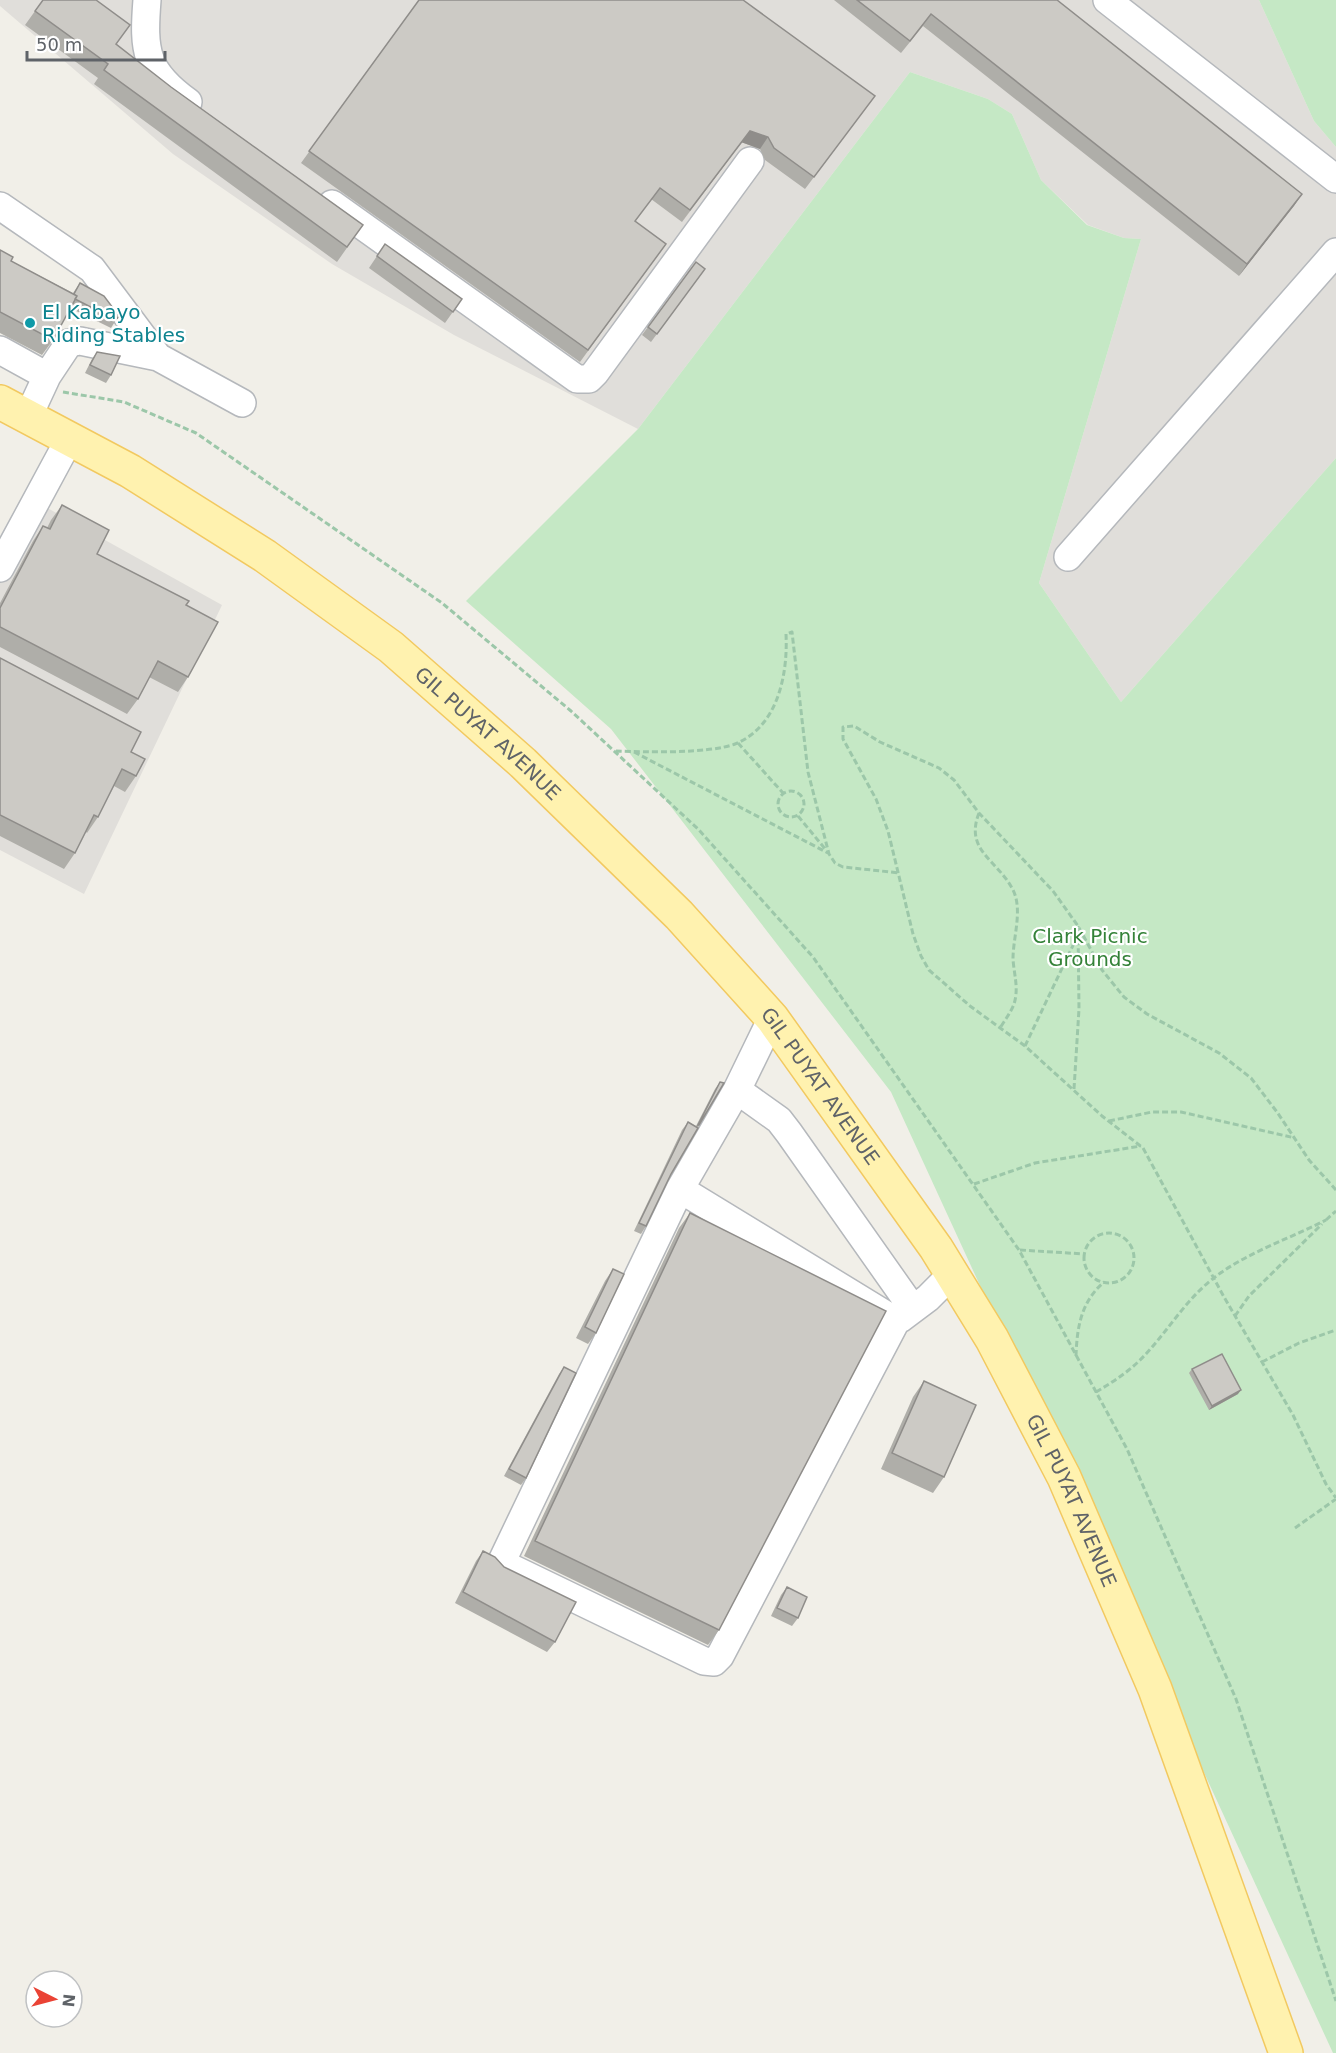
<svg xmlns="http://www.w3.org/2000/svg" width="1336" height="2053" font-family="'DejaVu Sans',sans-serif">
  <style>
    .industrial { fill: #e0deda }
    .green { fill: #c5e8c5 }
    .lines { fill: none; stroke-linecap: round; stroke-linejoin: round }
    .minor-casing { stroke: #b5b8bc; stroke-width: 30 }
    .major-casing { stroke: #f2c960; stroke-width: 36 }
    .path { stroke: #9cc7a9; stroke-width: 3; stroke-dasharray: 6 3; stroke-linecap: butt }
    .minor { stroke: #fff; stroke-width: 27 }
    .major { stroke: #fff2af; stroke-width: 33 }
    .wall { fill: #afaea9 }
    .shaded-wall { fill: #8f8d8a }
    .building { fill: #cccac5; stroke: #8f8d8a; stroke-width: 1.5 }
    .culture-dot { fill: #0f9aa8; stroke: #fff; stroke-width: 2 }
    .labels { text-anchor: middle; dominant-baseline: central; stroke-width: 4.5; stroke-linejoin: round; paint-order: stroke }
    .culture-label { font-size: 20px; fill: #0d838f; stroke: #fff; text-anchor: start }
    .street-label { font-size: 20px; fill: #5f6368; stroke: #fff }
    .park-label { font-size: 20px; fill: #348238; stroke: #fff }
  </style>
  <rect width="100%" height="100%" fill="#f1efe8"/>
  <path class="industrial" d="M0,0H1259L1314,121L1336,147V458L1121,702L1039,583L1141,239L1124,238L1088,225L1041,180L1012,114L988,99L910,72L638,429L454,335L332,264L173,154L0,6Z
    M24,495L222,605L84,894L0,850V541Z"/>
  <path class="green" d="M1259,0H1336V147L1314,121Z
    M910,72L988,99L1012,114L1041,180L1087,225L1124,238L1141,239L1039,583L1121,702L1336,458V2053H1333L891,1092L611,729L466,601L638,429Z"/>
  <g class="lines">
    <g class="minor-casing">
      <path id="minor" d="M147,0C143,51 145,71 188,102
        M1107,0L1336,179
        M332,204L577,379H589L595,373L750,161
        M0,206L92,269L158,357
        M0,350L47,376
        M28,417L47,376L69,343L80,341L158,357L242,403
        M1068,557L1336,252
        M0,568L70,438
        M737,1090L779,1120L789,1133L913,1309
        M680,1189L502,1561L503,1564L704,1661L714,1662L720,1656L896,1321L680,1189L737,1090L772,1018
        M900,1319L928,1298L952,1274"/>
    </g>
    <g class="major-casing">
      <g id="major">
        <path id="s1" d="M0,402L130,471L265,556L391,647L523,763L679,915L772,1018L936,1248L992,1339L1064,1477L1155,1689L1286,2053"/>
      </g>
    </g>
    <path class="path" d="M63,392L124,402L196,433L442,603L571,711L698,829L813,957L1019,1250L1127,1449L1236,1699L1336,2001
      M738,743L783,793
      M616,751C646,752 708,754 735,744C778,727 788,674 786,634L792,632L808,772L829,854L835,863L843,867L900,873
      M634,752L828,853
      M778 804a13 13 0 1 1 26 0a13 13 0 1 1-26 0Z
      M979,813C964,851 998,860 1013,890C1023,910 1013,937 1013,959C1014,975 1019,988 1014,1004C1011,1012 1005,1020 1000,1028
      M798,816L826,850
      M1025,1046L1077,937
      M1074,1089L1079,1009L1078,926
      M1109,1121L1152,1112H1181L1295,1138
      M974,1184L1035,1163L1141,1146
      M1336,1190L1309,1160L1277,1112L1251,1078L1219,1053L1147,1014L1124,997L1102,970L1078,926L1053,891L979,813L954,780L939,768L880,742L854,726L843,727V739L876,799L888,831L913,934L921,956L929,970L970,1006L1025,1046L1102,1116L1143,1148L1224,1297L1293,1415L1326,1484L1336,1498
      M1326,1220L1336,1211
      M1084 1258a25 25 0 1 1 50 0a25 25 0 1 1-50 0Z
      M1020,1250L1084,1254
      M1235,1316L1249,1296L1322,1224
      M1076,1356C1077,1327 1081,1302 1104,1282
      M1262,1362L1299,1343L1336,1330
      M1096,1392C1113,1382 1130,1371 1144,1356C1168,1331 1186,1299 1215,1277C1248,1252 1289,1239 1326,1220
      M1295,1528L1336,1499"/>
    <use href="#minor" class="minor"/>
    <use href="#major" class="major"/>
  </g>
  <path class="wall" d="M43,0L116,45L171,87L363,225L337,262L94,84L98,78L25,25Z
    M419,0L875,96L805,189L765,160L760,149L741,142L682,222L651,199L635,222L666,244L580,362L301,163Z
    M834,0H1057L1302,194L1239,276L923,26L901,53Z
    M385,244L462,299L445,323L369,268Z
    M0,250L11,261L73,293L80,283L116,320L111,328L70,308L53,340L42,355L0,333Z
    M696,262L705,269L651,342L642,335Z
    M97,352L111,375L106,383L85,373L92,359Z
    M62,505L97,554L186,605L188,677L178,692L149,677L138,699L127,714L0,647V603L33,541L43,526L47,528L51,520Z
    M0,658L131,752L136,776L125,792L114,786L98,817L87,833L86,832L75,853L64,869L0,836Z
    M720,1082L724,1083L671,1174L646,1226L641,1234L634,1231L682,1130L688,1122L696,1126L715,1089Z
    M690,1213L719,1630L708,1645L524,1556L679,1228Z
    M613,1269L596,1333L588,1344L576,1338L605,1281Z
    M564,1367L526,1478L521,1485L504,1476L559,1374Z
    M1192,1369L1238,1394L1209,1410L1189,1373Z
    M924,1381L944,1477L933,1493L881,1469L913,1397Z
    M483,1551L555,1642L547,1652L455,1603L476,1561Z
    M787,1587L798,1618L792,1626L771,1616L781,1595Z"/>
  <path class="shaded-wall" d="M750,131L768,137L760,149L741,142L682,222Z
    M1302,194L1294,206L1239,276L1247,264Z
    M1241,1390L1238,1394L1209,1410L1212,1406Z"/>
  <path class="building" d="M43,0H96L130,25L116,44L171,87L363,225L347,247L104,70L108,64L35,11Z
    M419,0H743L875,96L814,177L774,148L768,137L750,131L690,210L660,188L635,221L666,244L588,350L309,151Z
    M857,0H1057L1302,194L1247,264L931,14L910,41Z
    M385,244L462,299L453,312L377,256Z
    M0,250L13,257L11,261L77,296L53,340L0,312Z
    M696,262L705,269L657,334L648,327Z
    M80,283L104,296L119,316L116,320L75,299L77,296L74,294Z
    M97,352L120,356L111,375L90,365Z
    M62,505L109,530L97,554L189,601L186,605L218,622L188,677L158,661L138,699L0,627V608L43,526L50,529Z
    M0,658L141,732L131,752L145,759L136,776L122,769L98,817L94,815L75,853L0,815Z
    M720,1082L724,1083L699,1125H698Z
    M688,1122L698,1128L671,1174L646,1226L639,1223Z
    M690,1213L886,1311L719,1630L535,1541Z
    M613,1269L624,1274L596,1333L585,1327Z
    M1222,1354L1241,1390L1212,1406L1192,1369Z
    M564,1367L576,1373L526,1478L509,1469Z
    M924,1381L976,1405L944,1477L892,1453Z
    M483,1551L495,1557L504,1567L576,1602L555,1642L463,1592Z
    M787,1587L807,1597L798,1618L777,1608Z"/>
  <circle class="culture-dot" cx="30" cy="323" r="6"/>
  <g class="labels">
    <g class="culture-label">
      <text x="42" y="312">El Kabayo<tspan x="42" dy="23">Riding Stables</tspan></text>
    </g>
    <g class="street-label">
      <text stroke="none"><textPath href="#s1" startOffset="592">GIL PUYAT AVENUE</textPath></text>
      <text stroke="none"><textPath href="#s1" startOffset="1078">GIL PUYAT AVENUE</textPath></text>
      <text stroke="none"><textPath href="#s1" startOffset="1564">GIL PUYAT AVENUE</textPath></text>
    </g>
    <g class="park-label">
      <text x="1090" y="936">Clark Picnic<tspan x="1090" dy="23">Grounds</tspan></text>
    </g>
  </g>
  <g transform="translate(54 1999) rotate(96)"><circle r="28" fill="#ffffff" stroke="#bfc1c3" stroke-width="1.5"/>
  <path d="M0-4.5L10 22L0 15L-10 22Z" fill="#ea4335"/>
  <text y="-9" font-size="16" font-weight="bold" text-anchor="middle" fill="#5f6368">N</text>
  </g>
  <path d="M27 51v9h138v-9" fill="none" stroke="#5f6368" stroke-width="3"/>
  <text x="36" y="51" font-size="18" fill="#5f6368" stroke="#ffffff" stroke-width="4.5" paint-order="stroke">50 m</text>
</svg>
